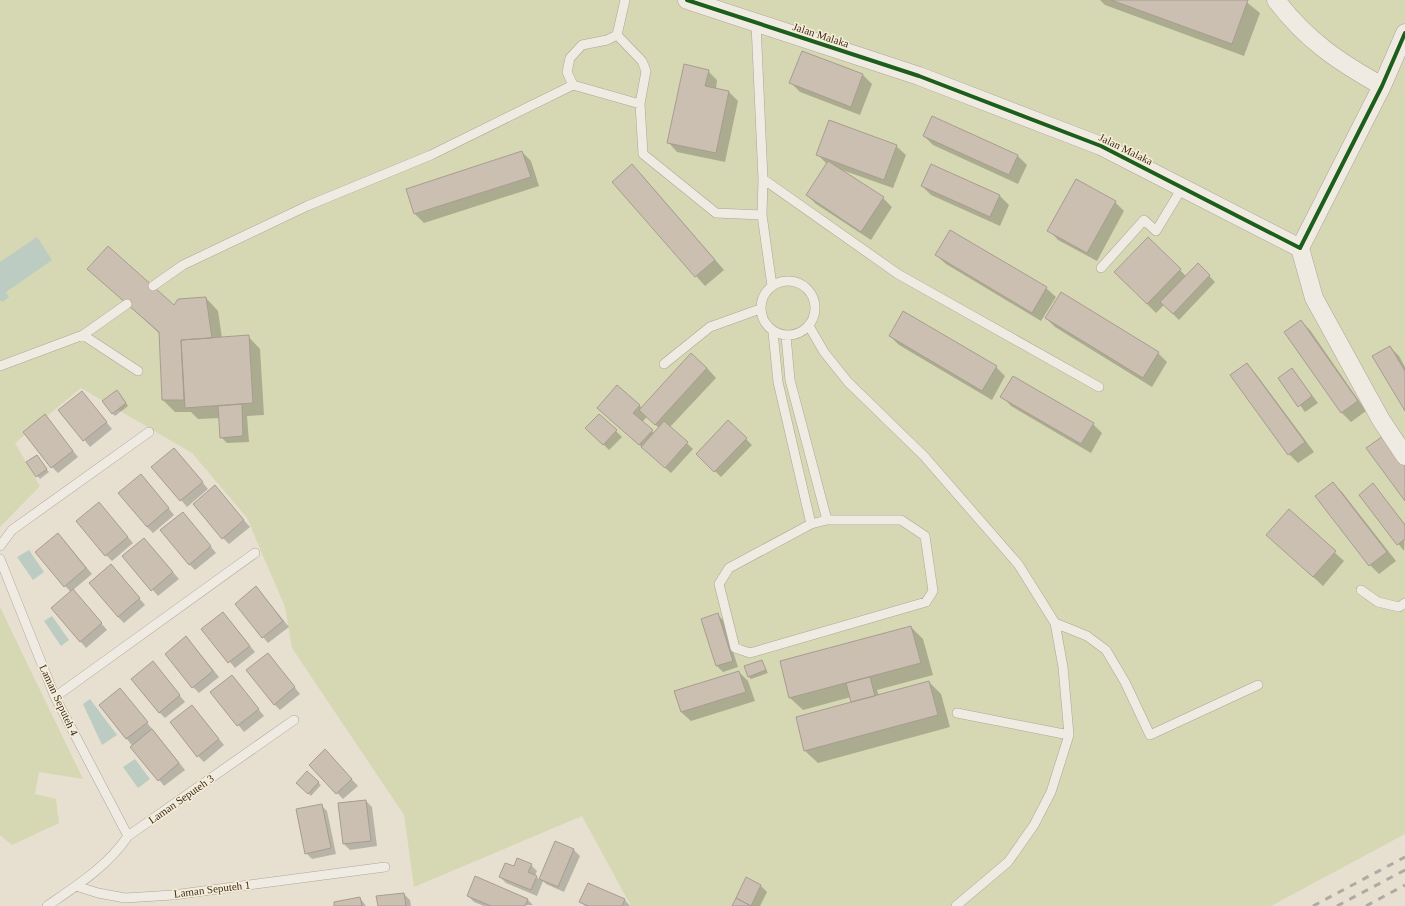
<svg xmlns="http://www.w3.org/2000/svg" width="1405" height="906" font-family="'Times New Roman',serif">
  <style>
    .green { fill: #d6d7b3 }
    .water { fill: #bcccc2 }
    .shadow { fill: #0003; fill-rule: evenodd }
    .building { fill: #cbbfb2; stroke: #a89c90 }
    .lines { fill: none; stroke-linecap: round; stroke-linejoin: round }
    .service-casing { stroke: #ada599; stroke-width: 10 }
    .minor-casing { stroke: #ada599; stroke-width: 19 }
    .service { stroke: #efebe3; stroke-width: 9 }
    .minor { stroke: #efebe3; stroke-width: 18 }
    .rail { stroke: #afaaa2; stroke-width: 3; stroke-dasharray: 7 7; stroke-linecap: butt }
    .cycleway-casing { stroke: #f7eed8; stroke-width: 6 }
    .cycleway { stroke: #1b5e20; stroke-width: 4 }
    .labels { text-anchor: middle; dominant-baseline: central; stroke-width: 3; stroke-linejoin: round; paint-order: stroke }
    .street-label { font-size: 11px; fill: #3d2e20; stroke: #f7eed8 }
  </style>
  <rect width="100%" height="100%" fill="#e7e0d1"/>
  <path class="green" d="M0,0H1405V834L1271,906H631L582,816L414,887L404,815L292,648L285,607L247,518L192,453L81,388L15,443L40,486L0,527Z
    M0,607L83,779L39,772L35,794L56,799L59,823L12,845L0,835Z"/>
  <path class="water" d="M37,237L52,260L6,292L9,297L2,302L0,300V262Z
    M29,550L44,572L33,580L17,557Z
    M52,616L69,640L61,646L44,621Z
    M90,699L117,735L102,745L83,704Z
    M135,759L150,779L138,788L123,767Z"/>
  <path class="shadow" d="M1100,0H1244L1260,13L1244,56L1105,5Z
    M708,71L717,80L716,89L729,92L738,101L725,162L677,152L668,142Z
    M863,75L872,84L860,115L800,92L791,83Z
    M924,136L1018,156L1027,165L1018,184L933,145Z
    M896,146L906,155L893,188L839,169L883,198L892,207L871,240L816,204L807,195L827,164L817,154Z
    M522,152L531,161L539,186L424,223L415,214L407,189Z
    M931,166L1000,196L1009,205L1000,226L931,195L922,186Z
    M641,174L724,270L705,286L613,182Z
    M1115,202L1124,211L1097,261L1058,240L1049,230Z
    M1148,238L1186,276L1198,264L1215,282L1179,320L1164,305L1156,313L1115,272Z
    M936,255L1046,288L1056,297L1041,321L946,264Z
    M89,269L174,306L206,298L218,311L222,338L248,336L260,349L264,415L247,416L249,442L227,443L221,437L220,418L198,419L191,412H175L163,400L160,334Z
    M1046,318L1158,353L1167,362L1152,387L1055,327Z
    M1301,321L1310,330L1366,411L1351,422L1341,412Z
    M890,336L996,367L1005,376L992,400L899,345Z
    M1390,347L1399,356L1405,367V409Z
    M1247,364L1256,374L1314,452L1298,463L1289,454L1232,375Z
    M707,368L716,378L670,427L693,449L671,473L608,417L617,386L642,408ZM647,417L659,428L654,433L642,422Z
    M1292,369L1318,403L1305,412L1280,378Z
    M82,392L112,429L90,447L60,410Z
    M120,394L128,406L115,416L112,413Z
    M1002,396L1093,424L1102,433L1091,453L1011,406Z
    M45,416L78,457L58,473L52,467Z
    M728,421L752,445L721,477L697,454Z
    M587,428L616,431L622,437L609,450Z
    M180,455L208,489L187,507L153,467Z
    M39,459L49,472L40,479L27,463Z
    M147,481L174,515L153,533L147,527Z
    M1333,483L1342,492L1396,561L1379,574L1370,565Z
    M1373,485L1405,524L1404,551L1360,495Z
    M215,487L250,527L229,544L223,538Z
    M105,510L133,543L112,561L106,555Z
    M1289,511L1344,561L1323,586L1267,535Z
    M188,519L216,553L195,570L189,564Z
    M144,539L179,579L158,596L124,557Z
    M64,540L92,574L73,590L107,630L86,648L52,608L71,592L65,586Z
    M111,565L145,605L124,623L118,617Z
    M262,594L289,627L268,643L263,637Z
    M717,614L723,620L738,667L723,672L717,666Z
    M228,619L255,652L235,668L203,629Z
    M911,627L923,639L933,675L877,690L879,696L929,682L941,694L950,727L818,763L805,751L797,718L853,703L851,697L803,710L790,698Z
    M192,644L219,677L199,693L193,687Z
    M273,660L300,694L280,710L274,704Z
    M762,661L768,673L751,679L748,676Z
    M158,669L185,702L165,718L159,712Z
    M739,672L748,681L755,701L691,721L681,712Z
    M237,682L264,716L244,732L211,692Z
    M120,689L185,770L164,786L100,705Z
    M192,706L224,745L204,762L198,756Z
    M325,751L358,786L343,799L310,765Z
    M307,772L321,785L311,796L298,783Z
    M366,801L372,807L377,846L350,850L344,844L339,804Z
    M321,805L327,811L336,854L312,859L306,853Z
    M556,842L574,850L580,856L564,892L546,884L543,881L537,896L506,883L500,877L514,868L531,865L537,871L535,876L540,880Z
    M747,879L761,886L767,892L760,906H733Z
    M588,884L625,900L630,906H585L581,902Z
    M404,894L410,900L411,906H379Z
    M468,896L527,899L533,905L484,906L474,902Z
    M360,898L366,906H335Z"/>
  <path class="building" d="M1111,0H1248L1232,44Z
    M802,51L863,74L851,107L789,83Z
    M684,64L709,70L705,86L729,91L716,153L667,143Z
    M932,116L1018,155L1009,175L923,136Z
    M829,120L897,145L884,180L816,155Z
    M522,151L531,177L414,214L406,189Z
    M828,161L884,197L861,232L806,195Z
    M632,164L715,260L695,277L612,182Z
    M931,164L1000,195L990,217L921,186Z
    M1076,179L1116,201L1087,253L1047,231Z
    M950,230L1047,287L1032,313L935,255Z
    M1148,237L1181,269L1147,304L1114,272Z
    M108,246L174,305L178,299L206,297L212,338L181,340L184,400H162L159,332L87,269Z
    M1198,263L1210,275L1173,314L1160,302Z
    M1061,292L1159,352L1143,378L1045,318Z
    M903,311L997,366L982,391L889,336Z
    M1301,320L1358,401L1341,413L1284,332Z
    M249,335L253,403L185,408L181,340Z
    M1390,346L1405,371V411L1372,356Z
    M691,353L707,368L655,425L639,410Z
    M1247,363L1305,442L1288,455L1230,375Z
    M1292,368L1312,396L1298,407L1278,378Z
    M1013,376L1094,423L1081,444L1000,397Z
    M617,385L640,405L633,413L653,430L639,445L597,408Z
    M117,390L126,403L112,414L102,401Z
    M82,391L107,422L83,441L58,410Z
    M242,404L243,436L220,438L218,406Z
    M45,414L73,451L51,468L23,432Z
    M599,414L617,430L603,445L585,428Z
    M728,420L747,438L714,472L696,454Z
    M664,421L688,442L665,468L641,447Z
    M1383,436L1405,466V501L1366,448Z
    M174,448L203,482L180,501L151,467Z
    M37,455L47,469L36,477L26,462Z
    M141,474L169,508L147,527L118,493Z
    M1333,482L1387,552L1369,566L1315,496Z
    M1373,483L1405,525V539L1397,545L1359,495Z
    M215,485L244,520L222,539L193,504Z
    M99,502L128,537L105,556L76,521Z
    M1289,509L1336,551L1313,577L1266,535Z
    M183,512L211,546L189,565L160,530Z
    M58,533L86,568L64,587L35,552Z
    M144,538L173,572L151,591L122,556Z
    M111,564L140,598L118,617L89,583Z
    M256,586L283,621L262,638L235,604Z
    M73,589L102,623L80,642L51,608Z
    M223,612L250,646L228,663L201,629Z
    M718,613L733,661L716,666L701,619Z
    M911,626L921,663L789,698L780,661Z
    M186,636L213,671L192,688L165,654Z
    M268,653L295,687L274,705L246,670Z
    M762,660L766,670L748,677L744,666Z
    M153,661L180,695L159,713L131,679Z
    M739,671L746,692L681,712L674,691Z
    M232,675L259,709L237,726L210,692Z
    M870,677L875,696L851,702L846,683Z
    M929,681L938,715L804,751L796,717Z
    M120,688L148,722L126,739L99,705Z
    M192,705L219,739L197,757L170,722Z
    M152,729L179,763L158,781L130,747Z
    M325,749L352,779L336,794L309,765Z
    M307,771L319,782L308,794L296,783Z
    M366,800L371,841L343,844L338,803Z
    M322,804L331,848L305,854L296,809Z
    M555,841L574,849L558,887L539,879Z
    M517,858L532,864L528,872L537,876L531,890L499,877L505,863L514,866Z
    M475,876L528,899L525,906H491L467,896Z
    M746,877L761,885L751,906L736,898Z
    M588,883L625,899L622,906H588L579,902Z
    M404,893L406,906H378L376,896Z
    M360,897L362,906H334V902Z
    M736,898L751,906H732Z"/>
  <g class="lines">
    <g class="service-casing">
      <path id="service" d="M756,24L763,179L762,215L772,286
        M617,35L625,0
        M640,104L573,85L567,72L570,58L582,45L607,40L617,35L642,61L646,71L640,104L643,154L716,213L762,215
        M763,179L898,274L1099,387
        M1101,268L1144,220L1156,231L1182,188
        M761 308a27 27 0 1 1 54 0a27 27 0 1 1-54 0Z
        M153,286L183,265L307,206L431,155L573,85
        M809,326L824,352L848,382L924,456L1018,564L1055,623L1063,667L1069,735L1051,792L1034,825L1008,862L956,906
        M773,332L778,382L811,524
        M83,335L138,371
        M786,336L790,380L827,520
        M664,364L710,327L760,309
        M0,366L83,335L127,304
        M827,520H901L925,536L933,591L926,602L750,653L735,648L719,584L729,568L811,524Z
        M0,546L12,530L149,432
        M0,559L55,697L128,836
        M1361,590L1378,602L1399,607L1405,603
        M1055,623L1087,636L1106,650L1125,682L1150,735L1258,685
        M55,697L255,553
        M957,713L1069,735
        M76,886L98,893L125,898L173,895L385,867
        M47,906C76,886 108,866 128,836L294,720"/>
    </g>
    <g class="minor-casing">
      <path id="minor" d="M687,0L919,76L1101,146L1300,248L1382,86L1405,33
        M1276,0C1306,40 1339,62 1382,86
        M1300,248L1314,298L1381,420L1405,456"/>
    </g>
    <use href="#service" class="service"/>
    <use href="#minor" class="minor"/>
    <path class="rail" d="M1313,906L1405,857
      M1337,906L1405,870
      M1366,906L1405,885"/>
    <g class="cycleway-casing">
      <path id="cycleway" d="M687,0L919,76L1101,146L1300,248L1382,86L1405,33"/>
    </g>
    <use href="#cycleway" class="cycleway"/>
  </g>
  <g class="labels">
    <g class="street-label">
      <text transform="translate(821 35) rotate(18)">Jalan Malaka</text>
      <text transform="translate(1126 149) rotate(26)">Jalan Malaka</text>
      <text transform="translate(59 700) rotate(65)">Laman Seputeh 4</text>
      <text transform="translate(181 799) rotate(-35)">Laman Seputeh 3</text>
      <text transform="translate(212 889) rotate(-7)">Laman Seputeh 1</text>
    </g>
  </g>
</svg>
